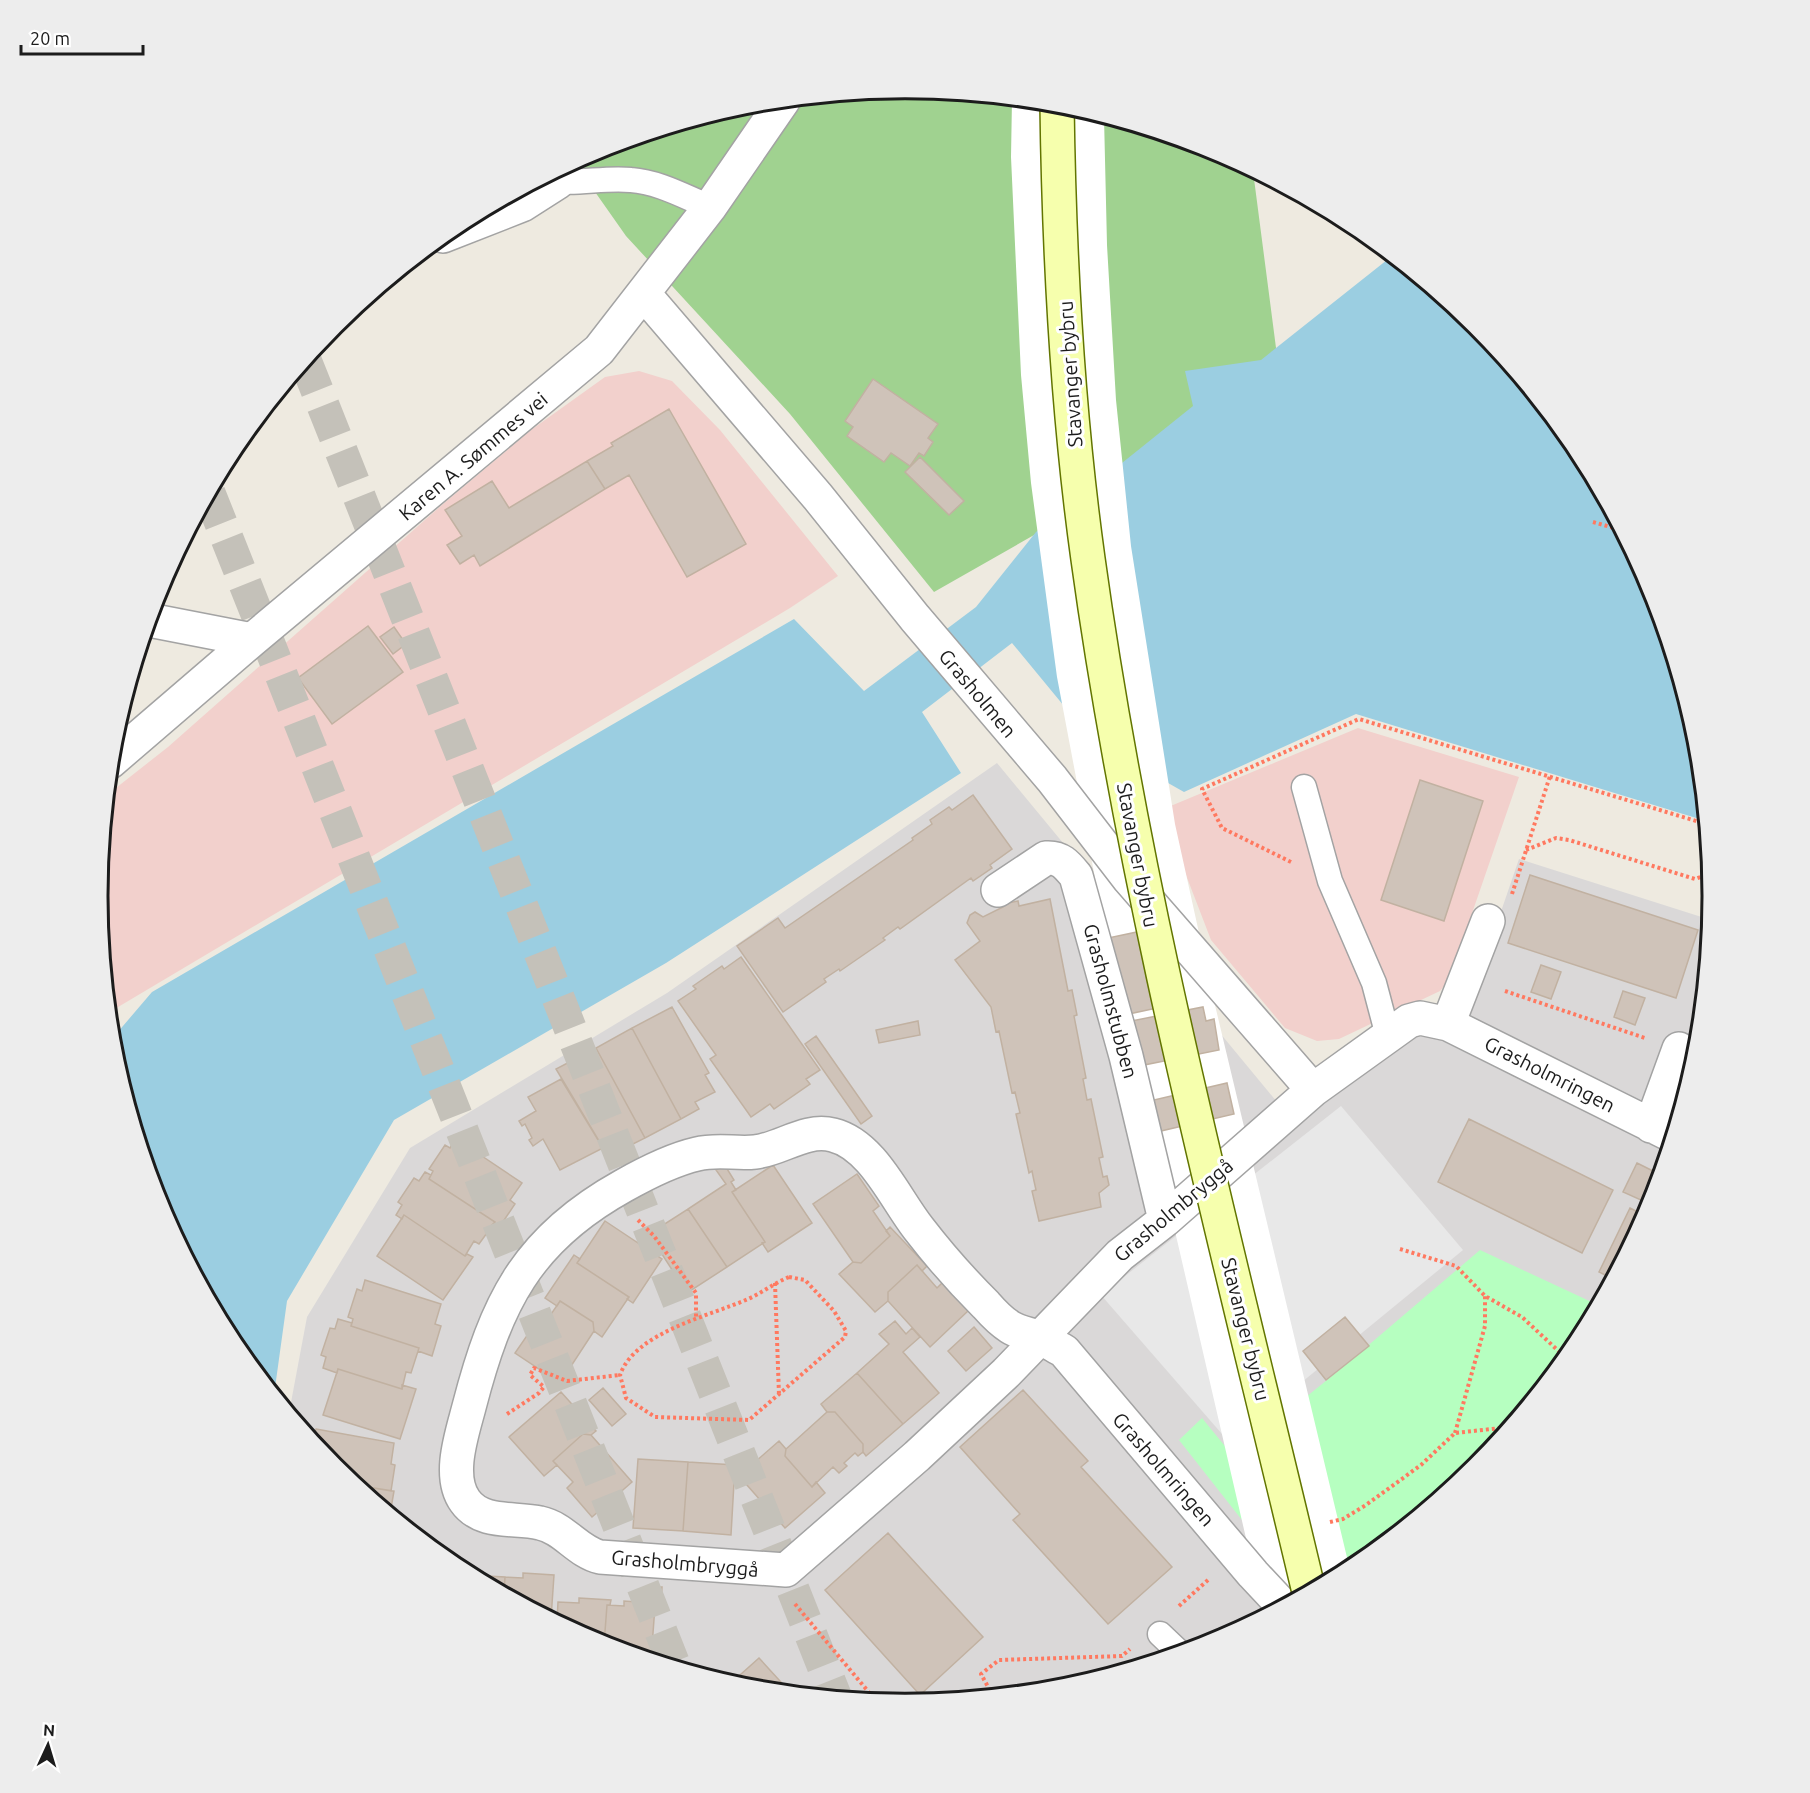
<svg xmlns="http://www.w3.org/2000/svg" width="1810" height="1793" font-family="Ubuntu,sans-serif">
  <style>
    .residential { fill: #dad8d8 }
    .commercial { fill: #f2d0cc }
    .forest { fill: #a0d290 }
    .park { fill: #b6ffc0 }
    .parking { fill: #e8e8e8 }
    .water { fill: #9bcee1 }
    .pier { fill: #fff }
    .building { fill: #cfc3b9; stroke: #c1b1a1; stroke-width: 1.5 }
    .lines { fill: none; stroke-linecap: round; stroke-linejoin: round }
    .trunk-tunnel { stroke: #c4c1b9; stroke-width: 33; stroke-dasharray: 33 16; stroke-linecap: butt }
    .service-casing { stroke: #a3a3a3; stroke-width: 27 }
    .minor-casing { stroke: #a3a3a3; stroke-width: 36 }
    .path { stroke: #ff7960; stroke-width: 4; stroke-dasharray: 3 3; stroke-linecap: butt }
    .service { stroke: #fff; stroke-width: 24 }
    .minor { stroke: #fff; stroke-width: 33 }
    .secondary-bridge-casing { stroke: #627500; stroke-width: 36; stroke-linecap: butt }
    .secondary-bridge { stroke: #f6ffad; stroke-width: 33 }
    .labels { text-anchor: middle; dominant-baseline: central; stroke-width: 6; stroke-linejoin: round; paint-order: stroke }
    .street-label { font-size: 20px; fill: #1c1c1c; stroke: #fff }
    .rim { fill: none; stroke: #1c1c1c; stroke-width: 3 }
  </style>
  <rect width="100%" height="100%" fill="#eeeae0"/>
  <path class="residential" d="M997,763L1286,1113L1471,999L1519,859L1711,920L1697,1054L1651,1206L1577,1346L1476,1468L1354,1569L1214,1643L1062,1689L905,1704L747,1689L595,1643L456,1568L333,1468L289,1413L307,1317L410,1148L667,993Z"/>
  <path class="commercial" d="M639,371L672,381L720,430L838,576L790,608L108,1013L97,896L107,795L168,747L443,504L531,430L605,377Z
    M1358,728L1519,777L1449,980L1440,991L1339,1039L1317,1041L1285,1028L1211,940L1161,810Z"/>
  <path class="forest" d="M905,89L1063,104L1215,150L1253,171L1282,394L934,592L790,414L626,236L574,162L596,150L748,104Z"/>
  <path class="park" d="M1480,1250L1598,1305L1577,1346L1476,1468L1354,1569L1316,1589L1279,1567L1179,1440L1202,1418L1233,1456L1337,1372Z"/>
  <path class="parking" d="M1341,1106L1463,1250L1229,1442L1101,1295Z"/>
  <path class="water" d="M1392,256L1477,325L1577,448L1607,503L1603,512L1613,515L1652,588L1698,739L1706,821L1356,714L1184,792L1092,740L1012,643L922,712L961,773L666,963L394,1120L287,1301L274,1395L233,1345L158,1205L112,1054L111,1040L152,992L794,619L864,691L976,607L1036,532L1193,406L1185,371L1261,360Z"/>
  <path class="pier" d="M1012,99L1063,104L1104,117L1107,245L1116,400L1131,546L1175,824L1214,1001L1350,1570L1264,1616L1103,920L1057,677L1031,483L1021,375L1011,157Z"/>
  <path class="building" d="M873,379L938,424L928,438L933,442L924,456L919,453L910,466L891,453L884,462L847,436L853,427L845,421Z
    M669,409L746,544L687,577L629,475L605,489L587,461L613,446L611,443Z
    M920,457L964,501L949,515L905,472Z
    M587,461L605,489L480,566L474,555L460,564L447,545L462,536L445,510L492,481L509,508Z
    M368,626L403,672L332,724L298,678Z
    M394,627L406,644L393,654L380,637Z
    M1420,780L1483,801L1444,921L1381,900Z
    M973,795L1012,849L990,865L992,868L973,881L971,878L900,929L898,927L883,938L885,940L840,971L839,969L824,979L826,982L783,1012L737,946L778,918L785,928L913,840L912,838L932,824L930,820L949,807L952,810Z
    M1530,875L1698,930L1676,998L1508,943Z
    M1050,899L1068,991L1072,990L1077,1015L1074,1016L1086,1078L1083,1079L1087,1100L1091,1099L1103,1157L1099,1158L1103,1177L1107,1176L1109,1185L1099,1193L1101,1207L1039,1221L1032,1191L1036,1190L1034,1181L1032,1171L1029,1173L1016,1114L1020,1113L1015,1092L1012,1093L999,1031L996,1032L991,1007L955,960L980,941L967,923L970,915L975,912L983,917L1003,907V904L1018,901L1019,906Z
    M1137,932L1150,993L1182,987L1185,1002L1124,1015L1108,938Z
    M741,957L820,1070L806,1079L810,1084L774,1109L770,1104L751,1117L710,1059L716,1055L678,1001L696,989L693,986L722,966L724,969Z
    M1541,965L1561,972L1551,999L1531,992Z
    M1623,991L1645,998L1635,1025L1614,1017Z
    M672,1007L709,1073L705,1075L715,1092L695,1102L699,1109L681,1119L632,1028Z
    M1203,1007L1206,1021L1214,1019L1219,1050L1134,1067L1126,1022Z
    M1700,1014H1701L1698,1044L1690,1041Z
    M918,1021L920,1035L879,1043L876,1030Z
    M632,1028L681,1119L645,1138L596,1048Z
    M816,1036L872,1116L861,1124L805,1044Z
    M596,1048L645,1138L625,1148L621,1142L605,1151L556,1069Z
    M561,1079L603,1148L560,1170L543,1139L533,1146L529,1140L532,1138L525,1124L522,1126L519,1121L536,1111L528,1097Z
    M1227,1083L1234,1114L1148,1134L1141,1103Z
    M1469,1119L1613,1190L1582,1253L1438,1182Z
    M455,1138L522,1183L510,1200L515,1204L498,1229L492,1225L495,1222L429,1179L433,1171L429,1169L445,1145L450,1148Z
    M1637,1163L1661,1175L1652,1205L1623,1192Z
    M724,1164L734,1180L731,1182L736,1190L732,1192L765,1242L727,1267L688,1209L726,1184L716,1170Z
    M773,1165L812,1223L768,1252L762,1243L765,1242L732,1192Z
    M425,1172L431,1175L429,1179L495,1222L479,1244L474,1241L465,1256L404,1215L402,1219L396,1215L402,1205L398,1202L414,1178L419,1181Z
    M857,1174L879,1206L873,1211L890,1236L861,1263L853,1262L813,1204Z
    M1630,1208L1646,1216L1613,1279L1599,1272Z
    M688,1209L727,1267L687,1293L649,1234Z
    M404,1215L465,1256L467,1254L473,1257L443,1300L377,1256Z
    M605,1221L662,1259L633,1303L627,1299L629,1297L577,1263Z
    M890,1227L927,1266L922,1271L917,1265L888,1292V1301L875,1312L839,1274L853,1262L861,1263L890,1236L886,1231Z
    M574,1255L580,1259L577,1263L629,1297L602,1337L594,1331L593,1322L560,1301L557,1306L545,1298Z
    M917,1265L937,1288L943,1282L969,1310L930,1347L888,1301V1292Z
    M365,1280L441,1304L435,1324L441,1326L432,1356L418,1351L419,1348L351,1326L353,1319L348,1317L357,1289L362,1291Z
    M560,1301L593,1322L594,1331L560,1383L515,1353L537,1321L543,1326Z
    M1345,1317L1369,1346L1326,1380L1303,1351Z
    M338,1319L352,1323L351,1326L419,1348L411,1373L406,1372L402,1389L338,1369L337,1373L323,1368L326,1357L321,1355L330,1328L335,1329Z
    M895,1321L906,1334L912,1328L920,1337L903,1352L939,1393L903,1424L857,1373L889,1344L879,1334Z
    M974,1327L992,1348L966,1371L948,1351Z
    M338,1369L402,1389V1385L416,1389L400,1439L323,1415Z
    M857,1373L903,1424L866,1456L863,1452V1444L835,1412H827L821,1404Z
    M603,1388L626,1414L612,1426L589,1400Z
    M1023,1390L1088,1461L1081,1467L1172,1567L1108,1624L1013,1520L1020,1514L960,1447Z
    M561,1392L596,1431L591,1435L583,1434L553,1461L557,1465L544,1476L509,1437Z
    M827,1412H835L863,1444V1452L858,1456L855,1453L844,1463L847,1466L839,1473L833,1467L812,1487L785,1456L786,1449Z
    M316,1429L394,1443L391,1464L395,1465L391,1491L355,1485L333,1468L311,1440L313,1441Z
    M583,1434L591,1435L632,1482L592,1517L567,1488L573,1482L553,1461Z
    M779,1441L786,1449L785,1456L812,1487L816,1482L825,1493L785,1528L739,1476Z
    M638,1459L688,1462L683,1531L633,1528Z
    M688,1462L735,1465L731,1535L683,1531Z
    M355,1485L394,1491L390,1514Z
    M888,1533L983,1637L920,1695L825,1590Z
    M523,1573L554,1575L551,1619L504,1594L505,1577L523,1578Z
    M468,1575L505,1577L504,1594Z
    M653,1587H662L661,1606H655L651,1660L604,1645L607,1605L624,1606V1601L652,1603Z
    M579,1598L611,1600L610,1605H607L604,1645L557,1622L558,1602L579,1603Z
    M759,1658L791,1693L747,1689L730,1684Z"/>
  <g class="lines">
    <path class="trunk-tunnel" d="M305,360L836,1698
      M209,493L675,1667"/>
    <g class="service-casing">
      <path id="service" d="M544,179C573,186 601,177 631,180C659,182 685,197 710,207
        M1304,787L1330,881L1374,983L1388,1036
        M1160,1634L1180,1653"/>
    </g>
    <g class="minor-casing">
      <path id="minor" d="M443,236L522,205L558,182
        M644,294L818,497L915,618L1052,779L1129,879L1313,1090
        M149,620L252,640
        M110,762L252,640L599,350L710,207L783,101
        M998,890L1046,858C1061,857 1067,865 1076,876L1126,1056L1165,1220
        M1448,1024L1488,921
        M1651,1126L1679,1049
        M1283,1606L1253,1574L1064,1351C1056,1347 1049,1342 1040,1338C1031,1334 1019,1333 1010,1327C1002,1322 993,1313 986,1305C963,1282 939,1255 919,1229C895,1199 873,1145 833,1135C805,1128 782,1149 755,1152C736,1154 717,1149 697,1154C671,1160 646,1173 623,1186C526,1240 496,1303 469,1407C462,1434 447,1476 465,1501C482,1525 515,1517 540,1523C564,1528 578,1552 600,1557L786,1570L917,1456L1006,1373L1120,1255L1165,1220L1313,1090L1409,1021L1420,1018L1448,1024L1673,1136"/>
    </g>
    <path class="path" d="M1593,522L1621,530
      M1526,850L1556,838L1569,840L1695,879L1706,875L1710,863
      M1291,862L1222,828L1202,789L1359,719L1706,824
      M1512,894L1550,776
      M1505,991L1645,1038
      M638,1220L654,1236L696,1293V1319
      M1400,1249L1456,1266L1485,1296L1522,1317L1566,1358
      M789,1277L805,1280L834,1311L846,1331L845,1337L749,1420L655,1417L626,1398L620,1375C635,1332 710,1316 748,1299C762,1293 774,1283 789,1277Z
      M775,1283L779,1395
      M507,1414L539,1393L544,1387L530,1375L534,1368L567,1381L620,1375
      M1455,1433L1485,1326V1296
      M1330,1522L1343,1519L1366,1505L1421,1465L1455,1433L1510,1427
      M795,1604L877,1702
      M1179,1606L1209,1579
      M993,1696L981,1674L999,1660L1122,1656L1130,1649"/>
    <use href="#service" class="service"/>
    <use href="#minor" class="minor"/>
    <g class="secondary-bridge-casing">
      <path id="secondary-bridge" d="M1057,104C1059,255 1067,408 1088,559C1136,908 1228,1249 1309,1592"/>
    </g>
    <use href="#secondary-bridge" class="secondary-bridge"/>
  </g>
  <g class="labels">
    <g class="street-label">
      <text transform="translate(1070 374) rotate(-94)">Stavanger bybru</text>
      <text transform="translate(473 456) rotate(-40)">Karen A. Sømmes vei</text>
      <text transform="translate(978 693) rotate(50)">Grasholmen</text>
      <text transform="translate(1138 855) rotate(79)">Stavanger bybru</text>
      <text transform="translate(1111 1001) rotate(75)">Grasholmstubben</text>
      <text transform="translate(1550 1074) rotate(27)">Grasholmringen</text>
      <text transform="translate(1173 1210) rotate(-40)">Grasholmbryggå</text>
      <text transform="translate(1246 1329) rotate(76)">Stavanger bybru</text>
      <text transform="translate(1164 1469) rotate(49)">Grasholmringen</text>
      <text transform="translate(685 1563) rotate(5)">Grasholmbryggå</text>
    </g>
  </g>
  <path d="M0 0H1810V1793H0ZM108 896a797 797 0 1 1 1594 0a797 797 0 1 1-1594 0Z" fill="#ededed" fill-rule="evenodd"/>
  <path class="rim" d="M108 896a797 797 0 1 1 1594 0a797 797 0 1 1-1594 0Z"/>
  <g transform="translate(48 1745) rotate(4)" stroke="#ffffff" stroke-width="4.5" paint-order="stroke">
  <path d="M0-4.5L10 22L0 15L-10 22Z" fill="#1c1c1c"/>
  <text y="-9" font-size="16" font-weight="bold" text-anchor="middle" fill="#1c1c1c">N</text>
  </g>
  <path d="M21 45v9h122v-9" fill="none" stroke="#1c1c1c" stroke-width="3"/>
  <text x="30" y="45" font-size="18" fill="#1c1c1c" stroke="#ffffff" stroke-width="4.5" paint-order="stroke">20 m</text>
</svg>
